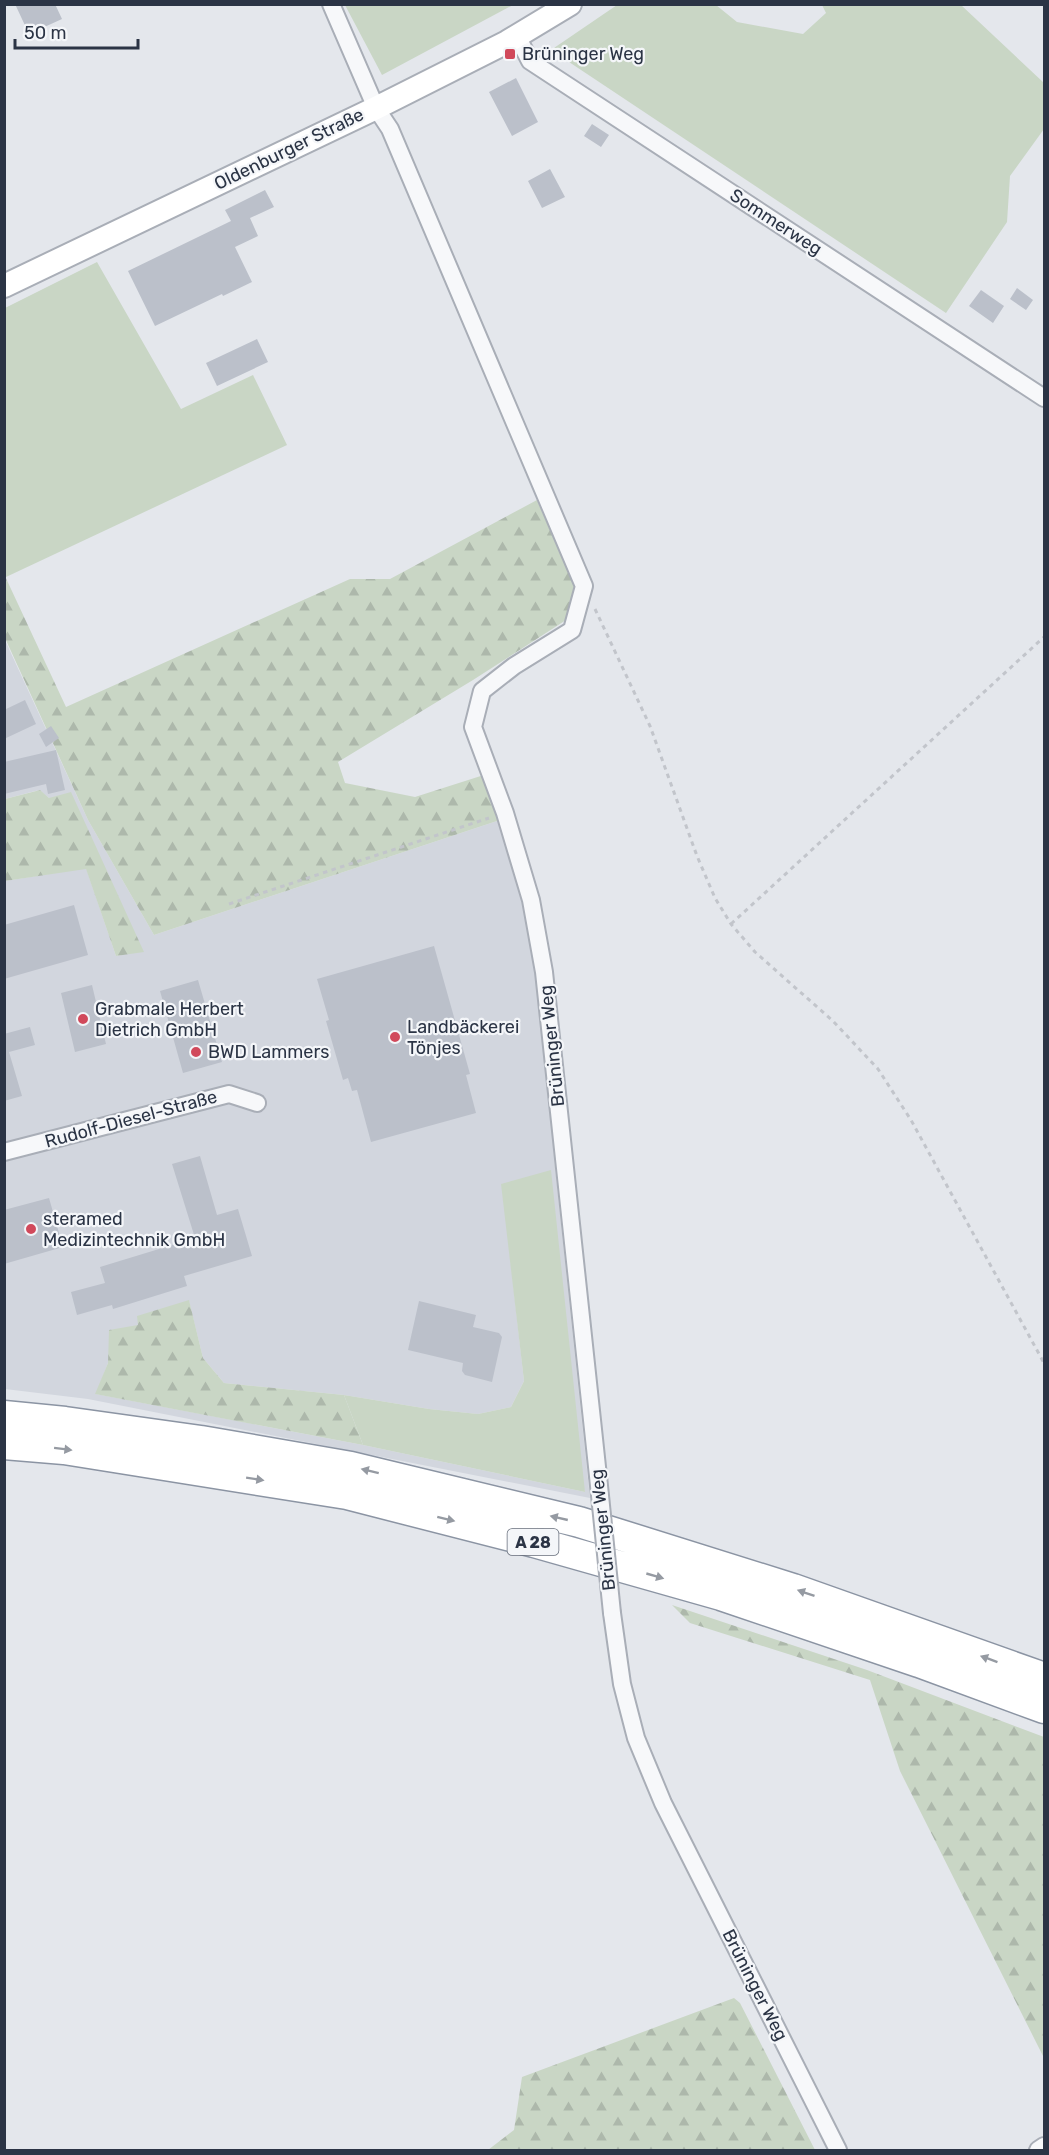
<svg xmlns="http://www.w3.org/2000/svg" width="1049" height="2155" font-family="Rubik,sans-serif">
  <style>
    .built { fill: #d2d6de; fill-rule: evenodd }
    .green { fill: #c9d6c5 }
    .forest { fill: url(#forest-firs) }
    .building { fill: #bbc0ca }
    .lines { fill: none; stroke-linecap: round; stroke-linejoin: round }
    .minor-casing { stroke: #a9aeb7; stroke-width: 20 }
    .secondary-casing { stroke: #a9aeb7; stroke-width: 26 }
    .motorway-casing { stroke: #8b94a3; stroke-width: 33 }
    .path { stroke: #c2c5cb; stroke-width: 3; stroke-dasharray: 4.5 4.5; stroke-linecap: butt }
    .minor { stroke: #f7f8fa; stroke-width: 16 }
    .secondary { stroke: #fff; stroke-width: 22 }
    .motorway { stroke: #fff; stroke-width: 30 }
    .minor-bridge-casing { stroke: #a9aeb7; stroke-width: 20; stroke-linecap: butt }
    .minor-bridge { stroke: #f7f8fa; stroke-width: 16 }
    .oneway { fill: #959aa2 }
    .poi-dot { fill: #d1495b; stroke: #f4f6f9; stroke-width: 2 }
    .labels { text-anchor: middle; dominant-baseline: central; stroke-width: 4.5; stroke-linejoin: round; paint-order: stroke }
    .shield { fill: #f4f6f9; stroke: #676e7b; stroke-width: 1.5 }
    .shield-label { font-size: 16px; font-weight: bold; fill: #2b3445 }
    .poi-label { font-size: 18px; fill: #2b3445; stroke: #f4f6f9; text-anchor: start }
    .street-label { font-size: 18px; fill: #2b3445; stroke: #f4f6f9 }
  </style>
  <defs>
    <pattern id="forest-firs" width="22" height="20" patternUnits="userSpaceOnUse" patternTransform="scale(1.5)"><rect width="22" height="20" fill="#c9d6c5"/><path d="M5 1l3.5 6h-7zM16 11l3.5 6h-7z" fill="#adb8ab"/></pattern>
  </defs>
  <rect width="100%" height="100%" fill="#e4e7ec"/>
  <path class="built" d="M4,638L88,820L154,935L500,820L523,900L538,972L555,1167L590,1498L88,1399L5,1389V881L86,868L116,956L143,951L49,798L39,790L5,799ZM502,1184L585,1492L363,1445L96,1394L108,1363L138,1325L189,1301L203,1358L224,1383L344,1395L429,1409L478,1414L511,1407L524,1381Z"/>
  <path class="green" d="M345,5H513L382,75Z
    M617,5H716L737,22L803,34L826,13L822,5H961L1044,83V129L1010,176L1007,222L946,313L551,50Z
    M97,262L181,409L253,375L287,445L6,577L5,308Z
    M551,1170L585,1492L363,1445L344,1395L429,1409L478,1414L511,1407L524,1381L501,1184Z"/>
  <path class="forest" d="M537,500L575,588L566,620L473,680L338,762L345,783L415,797L487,774L500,820L154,935L88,820L5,638L4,574L66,707L350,579H390Z
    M40,790L49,798L71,792L144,952L116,956L86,869L5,881V799Z
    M189,1300L203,1358L224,1383L344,1395L363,1445L95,1394L108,1363L109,1330L138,1325L137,1316Z
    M672,1605L867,1670L1044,1737V2058L900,1771L870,1680L690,1623Z
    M734,1998L740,2003L815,2150H488L514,2130L522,2077Z"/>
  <path class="building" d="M15,4H55L62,19L29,34Z
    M516,78L538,122L512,136L489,92Z
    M592,124L609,135L601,147L584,136Z
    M550,169L565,197L542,208L528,181Z
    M265,190L274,207L250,218L258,236L235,247L252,282L223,296L222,294L155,326L128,271L231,221L225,210Z
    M1017,288L1033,300L1026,310L1010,299Z
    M981,290L1004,306L993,323L969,306Z
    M257,339L268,362L217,386L206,363Z
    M25,700L36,724L4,739V710Z
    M51,726L59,738L46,747L39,734Z
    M56,750L65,790L48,794L46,784L4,794V762Z
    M74,905L88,955L4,979V925Z
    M434,946L470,1074L466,1075L476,1113L371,1142L357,1090L352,1091L348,1078L343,1080L326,1021L329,1020L317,979Z
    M198,980L222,1062L183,1073L160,991Z
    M92,985L106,1044L75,1052L61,993Z
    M30,1027L35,1045L9,1052L22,1096L4,1101V1034Z
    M200,1156L217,1215L238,1209L252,1256L184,1276L187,1286L113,1309L112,1305L77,1315L71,1292L105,1283L100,1267L195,1238L172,1164Z
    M49,1198L63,1247L4,1264V1210Z
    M419,1301L476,1315L473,1327L499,1333L502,1337L492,1382L465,1375L462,1371L463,1363L408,1350Z"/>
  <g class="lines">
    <g class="minor-casing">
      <path id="minor" d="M331,4L376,108L390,129L584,586L572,630L514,666L482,691L473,727L505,813L531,900L544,972L598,1476
        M517,36L530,61L1044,398
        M4,1152L229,1094L257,1103
        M612,1613L622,1684L636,1738L663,1803L838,2150
        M1038,2150L1044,2146"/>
    </g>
    <g class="secondary-casing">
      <path id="secondary" d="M4,286L376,108L507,42L570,4"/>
    </g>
    <g class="motorway-casing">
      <path id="motorway" d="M4,1416L65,1422L201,1441L351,1467L579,1522L793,1589L1044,1678
        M4,1444L64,1449L347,1494L534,1542L721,1595L919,1662L1044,1708"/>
    </g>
    <path class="path" d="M595,609L650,726L697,856L715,898L731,924L755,952L833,1021L878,1069L911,1120L1044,1363
      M229,904L489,818
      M731,924L1044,637"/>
    <use href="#minor" class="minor"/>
    <use href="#secondary" class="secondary"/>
    <use href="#motorway" class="motorway"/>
    <g class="minor-bridge-casing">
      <path id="minor-bridge" d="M598,1476L612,1613"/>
    </g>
    <use href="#minor-bridge" class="minor-bridge"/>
  </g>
  <defs><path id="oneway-solid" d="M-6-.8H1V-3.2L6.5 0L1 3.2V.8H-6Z" transform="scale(1.5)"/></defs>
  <g class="oneway">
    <use href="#oneway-solid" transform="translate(63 1449) rotate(7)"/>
    <use href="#oneway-solid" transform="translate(370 1471) rotate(-166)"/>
    <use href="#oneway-solid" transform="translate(255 1479) rotate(9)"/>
    <use href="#oneway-solid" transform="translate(559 1518) rotate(-167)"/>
    <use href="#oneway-solid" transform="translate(446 1519) rotate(14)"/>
    <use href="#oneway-solid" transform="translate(655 1576) rotate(16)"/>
    <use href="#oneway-solid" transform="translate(806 1593) rotate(-161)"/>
    <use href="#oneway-solid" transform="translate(989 1659) rotate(-160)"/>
  </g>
  <g class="poi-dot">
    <rect x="504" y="48" width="12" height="12" rx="3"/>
    <circle cx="83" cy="1019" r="6"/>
    <circle cx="395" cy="1037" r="6"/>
    <circle cx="196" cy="1052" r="6"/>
    <circle cx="31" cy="1229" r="6"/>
  </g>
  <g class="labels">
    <rect class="shield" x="507.5" y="1529" width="51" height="26" rx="4.5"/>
    <g class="shield-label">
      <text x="533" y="1542">A 28</text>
    </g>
    <g class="poi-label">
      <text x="522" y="54">Brüninger Weg</text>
      <text x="95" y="1009">Grabmale Herbert<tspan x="95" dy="21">Dietrich GmbH</tspan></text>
      <text x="407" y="1027">Landbäckerei<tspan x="407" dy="21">Tönjes</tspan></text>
      <text x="208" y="1052">BWD Lammers</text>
      <text x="43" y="1219">steramed<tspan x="43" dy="21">Medizintechnik GmbH</tspan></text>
    </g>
    <g class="street-label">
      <text transform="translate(289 149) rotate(-26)">Oldenburger Straße</text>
      <text transform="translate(776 222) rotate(33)">Sommerweg</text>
      <text transform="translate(552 1046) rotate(-96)">Brüninger Weg</text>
      <text transform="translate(131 1119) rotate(-15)">Rudolf-Diesel-Straße</text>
      <text transform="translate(603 1530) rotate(-96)">Brüninger Weg</text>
      <text transform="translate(755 1985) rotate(63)">Brüninger Weg</text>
    </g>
  </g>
  <rect width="1049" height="2155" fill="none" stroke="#2b3445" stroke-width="12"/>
  <path d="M15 39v9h123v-9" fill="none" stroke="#2b3445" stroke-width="3"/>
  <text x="24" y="39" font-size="18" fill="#2b3445" stroke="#f4f6f9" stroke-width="4.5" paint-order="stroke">50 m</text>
</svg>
